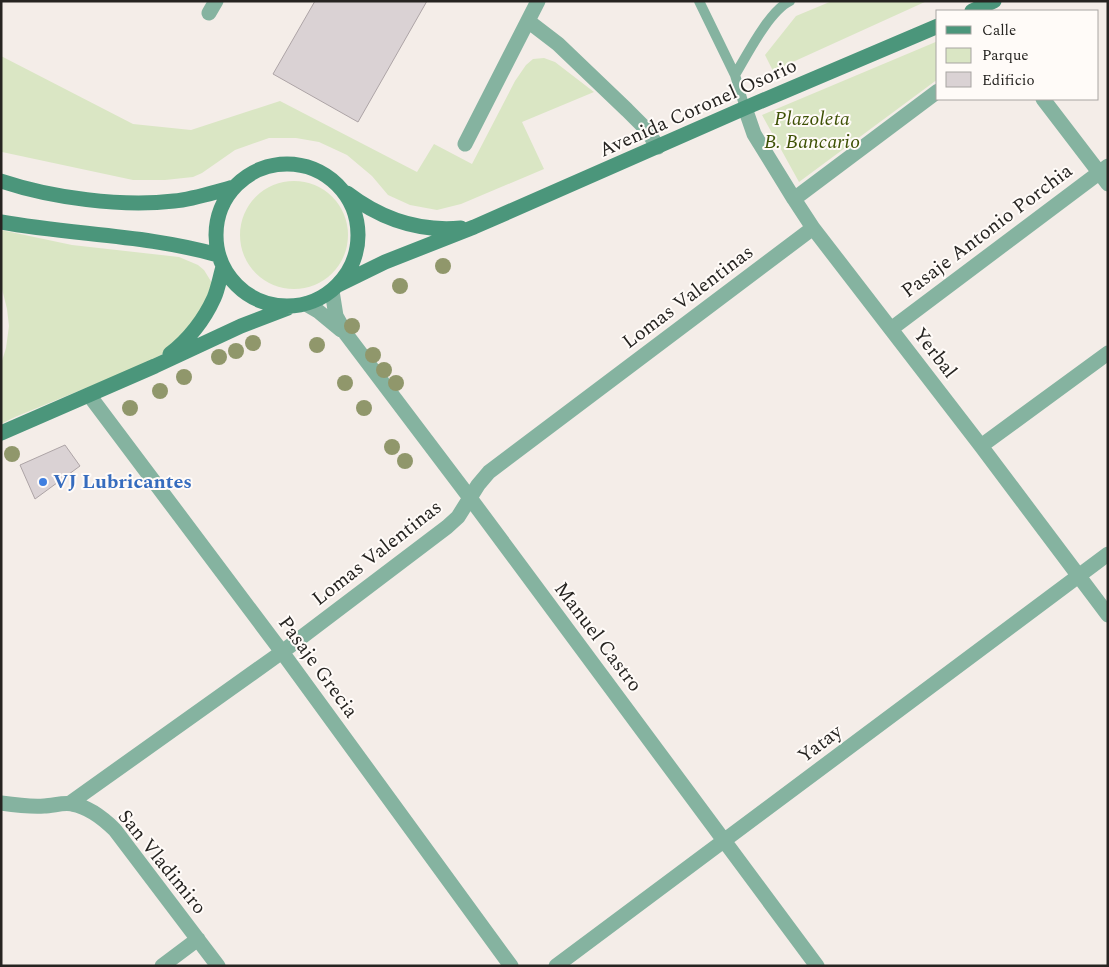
<svg xmlns="http://www.w3.org/2000/svg" width="1109" height="967" font-family="Spectral,serif">
  <style>
    .green { fill: #dae6c4 }
    .building { fill: #dad2d4; stroke: #ada4a6 }
    .lines { fill: none; stroke-linecap: round; stroke-linejoin: round }
    .lane { stroke: #85b3a0; stroke-width: 10 }
    .street { stroke: #85b3a0; stroke-width: 15 }
    .secondary { stroke: #4b967b; stroke-width: 15 }
    .tree { fill: #90976b }
    .shop-dot { fill: #3f7fe0; stroke: #fffbf8; stroke-width: 2 }
    .labels { text-anchor: middle; dominant-baseline: central; stroke-width: 4; stroke-linejoin: round; paint-order: stroke }
    .street-label { font-size: 20px; fill: #262421; stroke: #fffbf8 }
    .park-label { font-size: 20px; font-style: italic; fill: #3e5105; stroke: #fffbf8 }
    .shop-label { font-size: 20px; font-weight: bold; fill: #366cbe; stroke: #fffbf8; text-anchor: start }
  </style>
  <rect width="100%" height="100%" fill="#f4ede8"/>
  <path class="green" d="M832,1H927L773,71L765,55L796,16Z
    M938,41V79L799,182L762,115Z
    M1,56L133,124L191,130L280,101L417,172L434,144L472,164L515,81L526,65L533,59L544,58L555,62L594,92L522,122L544,169L461,204L437,210L410,205L388,195L372,176L347,155L319,142L296,138H269L235,150L202,173L193,177L165,180H133L2,152Z
    M240 235a54 54 0 1 1 108 0a54 54 0 1 1-108 0Z
    M1,230L72,245L179,257L198,265L204,270L212,283L198,321L168,351L142,365L15,417L1,424V364L6,348L9,326L7,309L1,285Z"/>
  <path class="building" d="M315,1H427L358,122L273,74Z
    M65,445L80,466L35,499L20,465Z"/>
  <g class="lines">
    <path class="lane" d="M699,1L735,75L745,108
      M735,75C747,55 769,11 790,1"/>
    <path class="street" d="M209,13L216,1
      M528,21L558,44L627,110L645,128L658,147
      M1043,99L1108,184
      M745,108L754,134L794,199L813,228L981,446L1108,615
      M465,144L538,1
      M794,199L938,91
      M332,291L336,316L346,334L470,498L817,966
      M306,304L318,311L341,330
      M891,329L1108,166
      M89,395L282,652L511,966
      M981,446L1108,353
      M1,803C15,805 30,807 44,806C53,806 63,802 72,804C89,807 103,818 115,830L218,966
      M70,803L282,652L447,527L458,517L478,485L489,472L813,228
      M162,966L198,939
      M556,966L1108,554"/>
    <path class="secondary" d="M972,11L994,1
      M216 235a71 71 0 1 1 142 0a71 71 0 1 1-142 0Z
      M1,181C52,198 121,207 174,201C195,199 214,192 234,187
      M347,193C381,219 418,232 461,228
      M1,222C73,235 148,235 218,255
      M338,285L385,262L474,227L745,108L938,26
      M170,354C189,339 204,320 214,298C218,289 220,277 223,267
      M1,433L155,366L241,326L288,308"/>
  </g>
  <g class="tree">
    <circle cx="443" cy="266" r="8"/>
    <circle cx="400" cy="286" r="8"/>
    <circle cx="352" cy="326" r="8"/>
    <circle cx="253" cy="343" r="8"/>
    <circle cx="317" cy="345" r="8"/>
    <circle cx="236" cy="351" r="8"/>
    <circle cx="373" cy="355" r="8"/>
    <circle cx="219" cy="357" r="8"/>
    <circle cx="384" cy="370" r="8"/>
    <circle cx="184" cy="377" r="8"/>
    <circle cx="345" cy="383" r="8"/>
    <circle cx="396" cy="383" r="8"/>
    <circle cx="160" cy="391" r="8"/>
    <circle cx="130" cy="408" r="8"/>
    <circle cx="364" cy="408" r="8"/>
    <circle cx="392" cy="447" r="8"/>
    <circle cx="12" cy="454" r="8"/>
    <circle cx="405" cy="461" r="8"/>
  </g>
  <circle class="shop-dot" cx="43" cy="482" r="5"/>
  <g class="labels">
    <g class="street-label">
      <text transform="translate(698 108) rotate(-24)">Avenida Coronel Osorio</text>
      <text transform="translate(987 231) rotate(-37)">Pasaje Antonio Porchia</text>
      <text transform="translate(688 297) rotate(-37)">Lomas Valentinas</text>
      <text transform="translate(935 353) rotate(52)">Yerbal</text>
      <text transform="translate(377 553) rotate(-38)">Lomas Valentinas</text>
      <text transform="translate(598 637) rotate(53)">Manuel Castro</text>
      <text transform="translate(318 667) rotate(54)">Pasaje Grecia</text>
      <text transform="translate(820 744) rotate(-37)">Yatay</text>
      <text transform="translate(162 862) rotate(51)">San Vladimiro</text>
    </g>
    <g class="park-label">
      <text x="812" y="119">Plazoleta<tspan x="812" dy="23">B. Bancario</tspan></text>
    </g>
    <g class="shop-label">
      <text x="53" y="482">VJ Lubricantes</text>
    </g>
  </g>
  <rect width="1109" height="967" fill="none" stroke="#262421" stroke-width="5"/>
  <rect x="936" y="10" width="162" height="90" fill="#fffbf8" stroke="#a8a5a2"/>
  <rect x="946" y="26" width="25" height="8" fill="#4b967b" stroke="#a8a5a2"/>
  <text x="982" y="35" font-size="15" fill="#262421">Calle</text>
  <rect x="946" y="48" width="25" height="15" fill="#dae6c4" stroke="#a8a5a2"/>
  <text x="982" y="60" font-size="15" fill="#262421">Parque</text>
  <rect x="946" y="72" width="25" height="15" fill="#dad2d4" stroke="#a8a5a2"/>
  <text x="982" y="85" font-size="15" fill="#262421">Edificio</text>
</svg>
